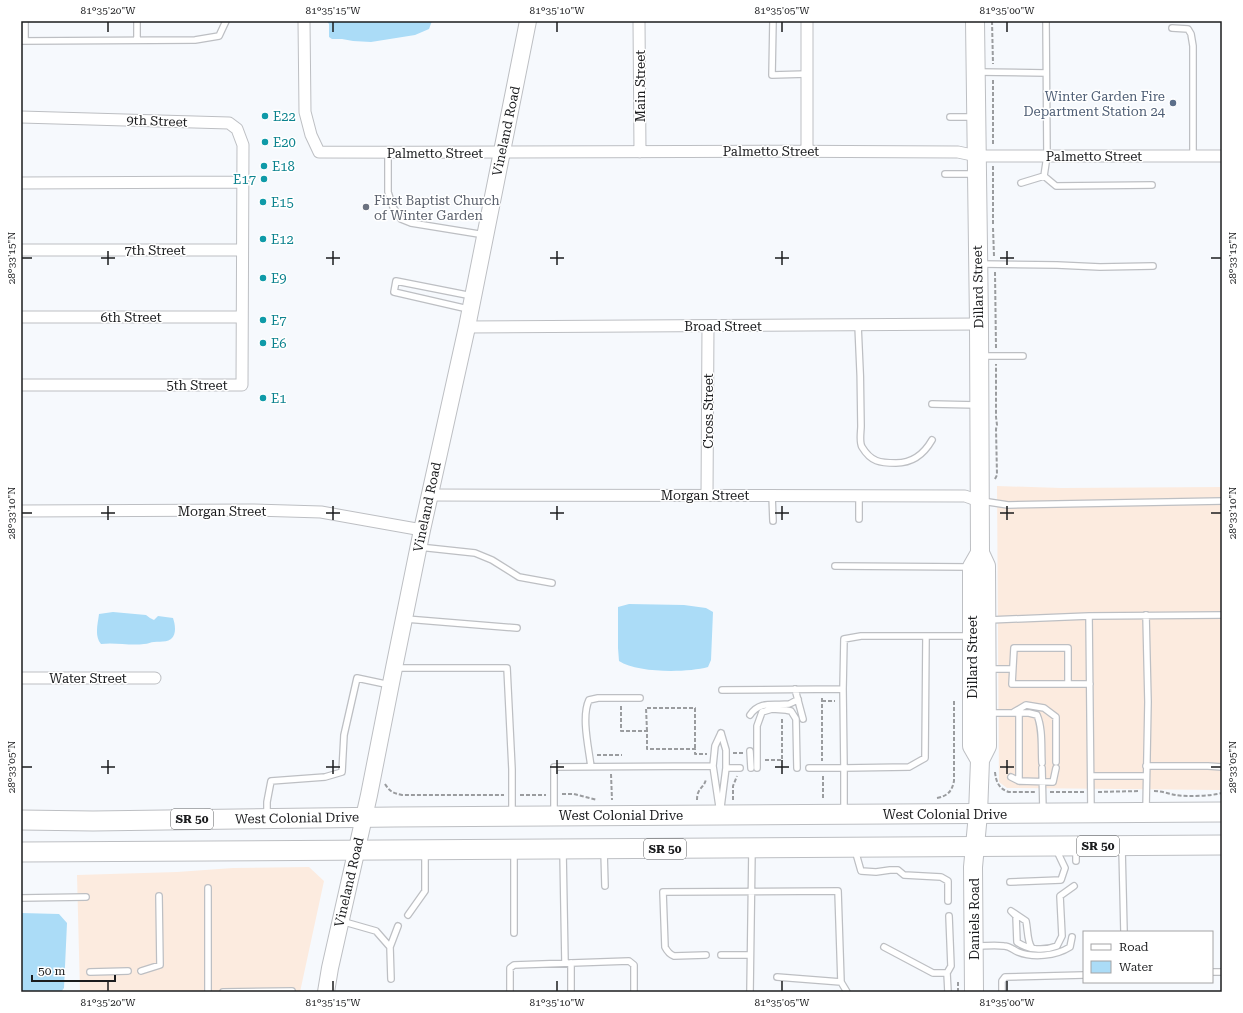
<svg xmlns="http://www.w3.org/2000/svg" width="1243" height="1013" font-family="'Roboto Serif',serif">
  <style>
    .commercial { fill: #fcebdf }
    .water { fill: #abdcf7 }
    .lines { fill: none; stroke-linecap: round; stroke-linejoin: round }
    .service-casing { stroke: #bdbfc3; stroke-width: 8 }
    .minor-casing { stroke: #bdbfc3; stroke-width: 13 }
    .secondary-casing { stroke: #bdbfc3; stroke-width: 18 }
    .primary-casing { stroke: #bdbfc3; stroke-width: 20 }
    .trunk-casing { stroke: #bdbfc3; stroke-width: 21 }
    .path { stroke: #9a9c9f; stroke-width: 2; stroke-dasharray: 4 2; stroke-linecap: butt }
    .service { stroke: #fff; stroke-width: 5.5 }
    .minor { stroke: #fff; stroke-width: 11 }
    .secondary { stroke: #fff; stroke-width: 16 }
    .primary { stroke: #fff; stroke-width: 18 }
    .trunk { stroke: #fff; stroke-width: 19 }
    .ticks { fill: none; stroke: #1b1c1e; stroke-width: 1.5 }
    .service-dot { fill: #5c6f8a; stroke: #fff; stroke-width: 1.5 }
    .culture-dot { fill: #0f9aa8; stroke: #fff; stroke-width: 1.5 }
    .worship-dot { fill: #6b7280; stroke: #fff; stroke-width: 1.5 }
    .labels { text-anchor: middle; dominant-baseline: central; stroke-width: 3; stroke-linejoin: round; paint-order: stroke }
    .shield { fill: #fff; stroke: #5f6062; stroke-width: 1 }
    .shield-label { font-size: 12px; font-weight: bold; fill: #1b1c1e }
    .street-label { font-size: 13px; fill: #1b1c1e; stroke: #fff }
    .service-label { font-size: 13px; fill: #4e5e75; stroke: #fff; text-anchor: end }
    .culture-label { font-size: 13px; fill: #0d838f; stroke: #fff; text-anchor: start }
    .worship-label { font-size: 13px; fill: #5b616d; stroke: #fff; text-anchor: start }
    .neatline { fill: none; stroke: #1b1c1e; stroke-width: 1.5 }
    .ticks-label { font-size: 10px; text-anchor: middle; fill: #1b1c1e }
  </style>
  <rect width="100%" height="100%" fill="#f6f9fd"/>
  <path class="commercial" d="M997,486L1061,488L1222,487V790L1007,788L999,782Z
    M309,867L324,881L300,992H80L77,875L177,872L233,868Z"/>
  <path class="water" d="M327,21H432L429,29L415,35L371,42L353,41L342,39H332L329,37V24Z
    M629,604L684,605L706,608L713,612L711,660L708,667C686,673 637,673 619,661L618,648V607Z
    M113,612L146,615L150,618L154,620L158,616L173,618C175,624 177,634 171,639C166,643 160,641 154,642C151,642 148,644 144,644C130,646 115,642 101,644C94,636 98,623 99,614Z
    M21,913L59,914L67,923L64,988L61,992H21Z"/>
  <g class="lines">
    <g class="service-casing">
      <path id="service" d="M773,21L772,75L807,74
        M1172,28L1188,29L1191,34L1193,46V156
        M137,40V21
        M21,41L195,40L219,36L226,21
        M25,41V21
        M978,72L1046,73
        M950,117H974
        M388,152V192L393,207L401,219L411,223L485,235
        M945,174H975
        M1044,176L1056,186L1152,185
        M1021,183L1044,176L1047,156L1046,21
        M981,264L1057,265L1100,267L1153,266
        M468,309L394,292L396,281L472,296
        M858,325C860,359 861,392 861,426C861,432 859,442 862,447C871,462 880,463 896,463C913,463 924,454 932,440
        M981,356H1023
        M932,404L977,405
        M772,495L773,521
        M859,496V519
        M982,501L1008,505L1222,501
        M419,547L475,553L492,560L519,577L552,583
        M835,566L969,567
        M1089,616L1091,811
        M406,619L517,628
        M989,620L1089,616L1222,615
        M396,668H507L512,769V814
        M988,669H1012
        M1068,684V648H1014L1012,684H1090
        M795,689L803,719
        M843,689L844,768L909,767L925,758L926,637
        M722,690L843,689L844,639L861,636H969
        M1014,712L1026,705L1044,708L1056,717V762
        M990,713H1029L1037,715C1043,729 1041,747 1042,763
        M1019,713V781L1053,782L1056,768
        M750,715C760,700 774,706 789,704C792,703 795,701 798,699
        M721,733L726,750V768L721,807
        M750,751L751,768
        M1146,766H1208L1222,767
        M591,767C589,749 581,717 589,700L598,698H640
        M726,768H740
        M757,768V726L762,712L772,709L786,710L791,711L796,719L797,768
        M809,768H844V812
        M1042,768L1043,810
        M1091,776H1146
        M1011,777L1019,781
        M1146,809L1148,702L1146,615
        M554,812V767L713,766
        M720,813L713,766L715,746L721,733
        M267,816V802L271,781L325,777L342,772L344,735L357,678L390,685
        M1076,848V861
        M1122,848L1124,932
        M855,850L861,871L876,872L890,870H898L904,875L941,877L948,881V901
        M604,851L605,886
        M514,852V933
        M563,852L565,963
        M1010,882L1061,880L1065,868L1056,849
        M208,888V992
        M21,898L86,897
        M408,915L425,891V852
        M341,921L376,931L390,947
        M976,946C985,946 995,945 1004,946C1010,946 1013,950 1018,952C1033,958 1056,956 1070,947L1072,937
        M884,947L933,973H947L951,966L949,916
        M1032,948C1027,942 1028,930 1026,921L1011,911L1016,916L1017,942C1028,950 1044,951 1057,946L1062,936L1060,896L1074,886
        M706,955L674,956C669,954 667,951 665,947L663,892L838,891L841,982L847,992
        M721,955H750
        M571,963V992
        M141,971L160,965L159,896
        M90,972L128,971
        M1212,972H1222
        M947,973L948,992
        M777,977L841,982
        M391,979L390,947L398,926
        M223,992L292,991
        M510,992V968L514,965L629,961L634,965V992
        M750,992L752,850
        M1002,992V981L1005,977L1084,975"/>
    </g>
    <g class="minor-casing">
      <path id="minor" d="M304,21L305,112L311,135L319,152C532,153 745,150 958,152L977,156H1222
        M639,21L640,152
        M807,21V151
        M21,117L229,123L237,129L243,145L242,385H21
        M21,183L242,182
        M21,250H242
        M21,317H242
        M467,327L979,324
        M430,495L965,496L979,501
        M707,495L708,326
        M21,511L252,510L321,512L422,530
        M21,678H155"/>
    </g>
    <g class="secondary-casing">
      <path id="secondary" d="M326,992L330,968L369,795L394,668L422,530L467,327L528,21"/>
    </g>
    <g class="primary-casing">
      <path id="primary" d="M980,553L972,567V746L980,760
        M974,992L973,867L978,814L980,760L987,746L986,566L980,553L979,324L975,21"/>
    </g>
    <g class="trunk-casing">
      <path id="trunk" d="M21,820L93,821L394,817L1222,812
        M21,852L1222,845"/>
    </g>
    <path class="path" d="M992,21L993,64
      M993,80V146
      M993,166V224
      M993,228L994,256
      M995,272L996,348
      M995,479L997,475L996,429L997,425L996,417V364
      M822,698V761
      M822,701H835
      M621,706V731H647V749H695V754H707
      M647,731L646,708H695V749
      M733,753H743
      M597,755H622
      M765,760H782V718
      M995,772C996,782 999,789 1009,792H1036
      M611,774L612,800
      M823,776V799
      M385,784C390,792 393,793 402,795H504
      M1154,791C1162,791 1169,794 1176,795C1188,797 1211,796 1222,793
      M1050,792H1084
      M1098,792L1140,791
      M562,794H574L597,800
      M520,795H546
      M937,798C948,796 952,791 954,781V699
      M697,800C697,787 704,789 706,779
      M733,800V786L737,776
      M958,982V992"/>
    <use href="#service" class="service"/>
    <use href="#minor" class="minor"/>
    <use href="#secondary" class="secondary"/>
    <use href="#primary" class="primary"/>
    <use href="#trunk" class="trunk"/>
  </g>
  <path class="ticks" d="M108,22V32M333,22V32M557,22V32M782,22V32M1007,22V32M108,251V265M333,251V265M557,251V265M782,251V265M1007,251V265M22,258H32M101,258H115M326,258H340M550,258H564M775,258H789M1000,258H1014M1211,258H1221M108,506V520M333,506V520M557,506V520M782,506V520M1007,506V520M22,513H32M101,513H115M326,513H340M550,513H564M775,513H789M1000,513H1014M1211,513H1221M108,760V774M333,760V774M557,760V774M782,760V774M1007,760V774M22,767H32M101,767H115M326,767H340M550,767H564M775,767H789M1000,767H1014M1211,767H1221M108,981V991M333,981V991M557,981V991M782,981V991M1007,981V991"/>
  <circle class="service-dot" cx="1173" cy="103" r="4"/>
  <g class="culture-dot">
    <circle cx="265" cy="116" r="4"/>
    <circle cx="265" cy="142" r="4"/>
    <circle cx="264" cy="166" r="4"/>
    <circle cx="264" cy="179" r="4"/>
    <circle cx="263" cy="202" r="4"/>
    <circle cx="263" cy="239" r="4"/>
    <circle cx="263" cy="278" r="4"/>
    <circle cx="263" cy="320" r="4"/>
    <circle cx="263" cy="343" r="4"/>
    <circle cx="263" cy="398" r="4"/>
  </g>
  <circle class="worship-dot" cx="366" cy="207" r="4"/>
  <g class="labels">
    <g class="shield">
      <rect x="171" y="809" width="42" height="20" rx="3"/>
      <rect x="1077" y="836" width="42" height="20" rx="3"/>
      <rect x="644" y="839" width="42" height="20" rx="3"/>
    </g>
    <g class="shield-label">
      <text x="192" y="819">SR 50</text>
      <text x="1098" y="846">SR 50</text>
      <text x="665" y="849">SR 50</text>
    </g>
    <g class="street-label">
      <text transform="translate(640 86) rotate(-90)">Main Street</text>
      <text transform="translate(157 121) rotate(2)">9th Street</text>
      <text transform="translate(506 131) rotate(-78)">Vineland Road</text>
      <text x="771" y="151">Palmetto Street</text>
      <text x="435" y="153">Palmetto Street</text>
      <text x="1094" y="156">Palmetto Street</text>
      <text x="155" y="250">7th Street</text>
      <text transform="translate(978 287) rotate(-91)">Dillard Street</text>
      <text x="131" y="317">6th Street</text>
      <text x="723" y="326">Broad Street</text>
      <text x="197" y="385">5th Street</text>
      <text transform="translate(708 411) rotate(-90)">Cross Street</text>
      <text x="705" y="495">Morgan Street</text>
      <text transform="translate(427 507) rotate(-78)">Vineland Road</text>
      <text x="222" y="511">Morgan Street</text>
      <text transform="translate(972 657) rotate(-90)">Dillard Street</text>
      <text x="88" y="678">Water Street</text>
      <text x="945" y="814">West Colonial Drive</text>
      <text x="621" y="815">West Colonial Drive</text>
      <text transform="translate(297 818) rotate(-1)">West Colonial Drive</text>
      <text transform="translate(349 882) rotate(-77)">Vineland Road</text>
      <text transform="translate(974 919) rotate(-90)">Daniels Road</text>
    </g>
    <g class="service-label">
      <text x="1165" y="96">Winter Garden Fire<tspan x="1165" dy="15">Department Station 24</tspan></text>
    </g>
    <g class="culture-label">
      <text x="273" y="116">E22</text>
      <text x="273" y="142">E20</text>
      <text x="272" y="166">E18</text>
      <text x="256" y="179" text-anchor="end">E17</text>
      <text x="271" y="202">E15</text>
      <text x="271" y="239">E12</text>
      <text x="271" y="278">E9</text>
      <text x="271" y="320">E7</text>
      <text x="271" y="343">E6</text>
      <text x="271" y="398">E1</text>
    </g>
    <g class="worship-label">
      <text x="374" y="200">First Baptist Church<tspan x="374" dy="15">of Winter Garden</tspan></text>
    </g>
  </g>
  <rect width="1243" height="1013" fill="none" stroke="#ffffff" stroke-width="44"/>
  <rect x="1083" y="931" width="130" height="52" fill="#ffffff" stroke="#a4a4a5"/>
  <rect x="1091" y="944" width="20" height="6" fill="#ffffff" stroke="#a4a4a5"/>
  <text x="1119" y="951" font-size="12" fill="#1b1c1e">Road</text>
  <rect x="1091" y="961" width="20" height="12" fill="#abdcf7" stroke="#a4a4a5"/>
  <text x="1119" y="971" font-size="12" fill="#1b1c1e">Water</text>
  <path d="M32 975v6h83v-6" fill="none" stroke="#1b1c1e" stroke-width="2"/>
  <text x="38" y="975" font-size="12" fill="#1b1c1e" stroke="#ffffff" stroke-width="3" paint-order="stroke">50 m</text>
  <rect x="22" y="22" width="1199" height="969" class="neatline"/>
  <g class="ticks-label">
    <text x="108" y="14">81°35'20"W</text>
    <text x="333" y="14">81°35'15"W</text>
    <text x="557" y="14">81°35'10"W</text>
    <text x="782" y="14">81°35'05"W</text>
    <text x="1007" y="14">81°35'00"W</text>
    <text transform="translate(11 258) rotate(-90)" y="4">28°33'15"N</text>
    <text transform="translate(1232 258) rotate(-90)" y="4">28°33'15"N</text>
    <text transform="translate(11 513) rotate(-90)" y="4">28°33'10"N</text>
    <text transform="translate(1232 513) rotate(-90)" y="4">28°33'10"N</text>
    <text transform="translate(11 767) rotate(-90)" y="4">28°33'05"N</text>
    <text transform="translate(1232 767) rotate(-90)" y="4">28°33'05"N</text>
    <text x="108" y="1006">81°35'20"W</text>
    <text x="333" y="1006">81°35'15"W</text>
    <text x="557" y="1006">81°35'10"W</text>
    <text x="782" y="1006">81°35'05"W</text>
    <text x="1007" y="1006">81°35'00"W</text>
  </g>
</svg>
